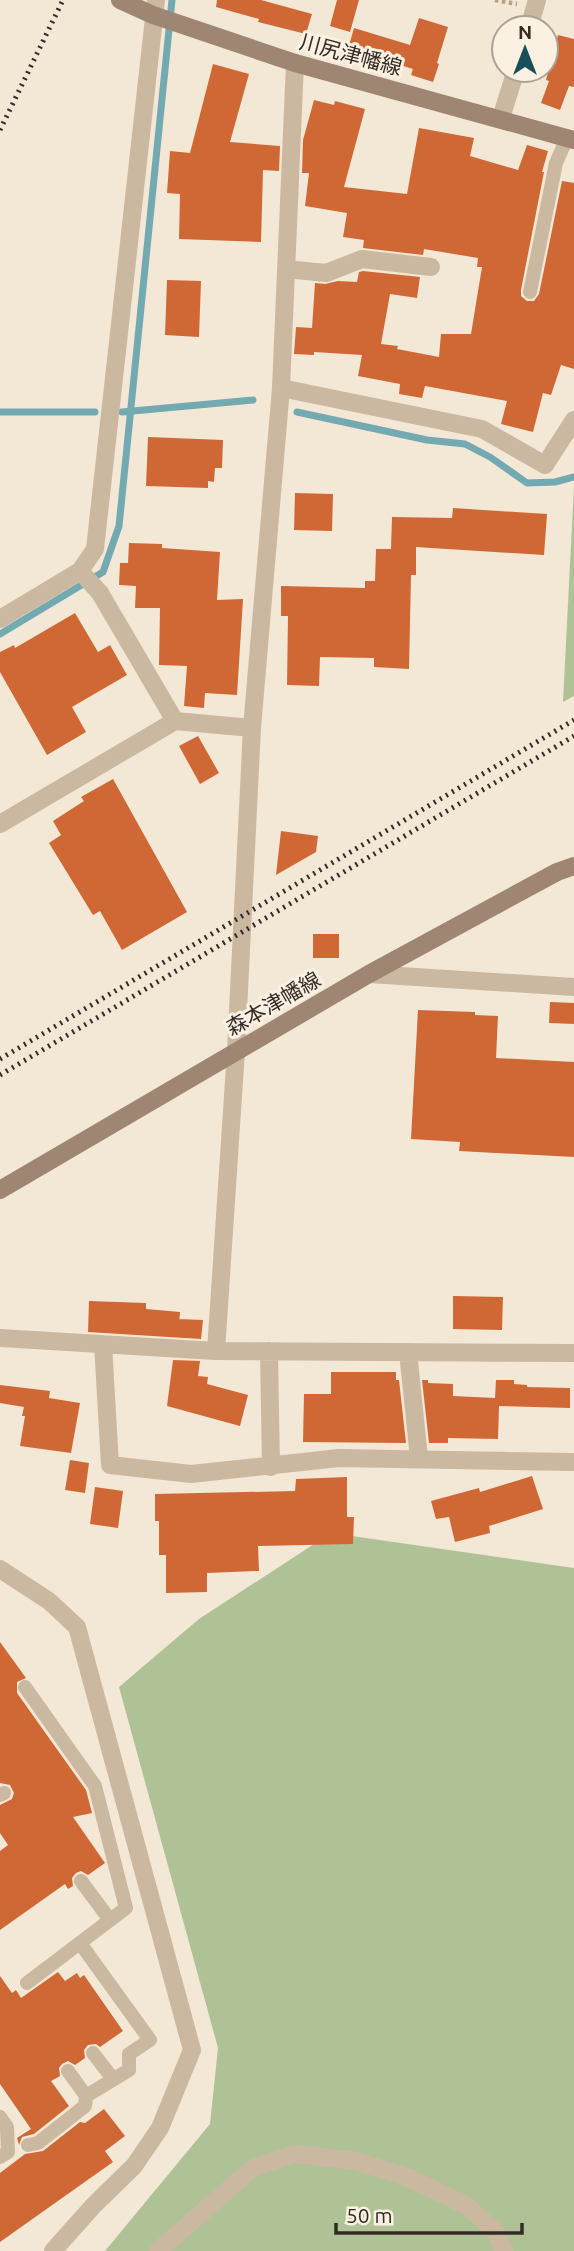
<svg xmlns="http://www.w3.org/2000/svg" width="574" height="2251" font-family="Ubuntu,'Noto Sans JP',sans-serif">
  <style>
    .green { fill: #afc295 }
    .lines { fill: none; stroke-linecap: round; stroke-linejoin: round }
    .stream { stroke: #73aab2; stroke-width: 7 }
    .building { fill: #d06836 }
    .path { stroke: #b7a28b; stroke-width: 4.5; stroke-dasharray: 3.5 3.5; stroke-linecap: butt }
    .service { stroke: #cbb8a1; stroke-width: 14 }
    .minor { stroke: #cbb8a1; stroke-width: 18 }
    .tertiary { stroke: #cbb8a1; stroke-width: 18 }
    .secondary { stroke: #9f8672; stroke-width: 18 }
    .rail { stroke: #352b24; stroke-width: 5; stroke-dasharray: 2 5; stroke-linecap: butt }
    .labels { text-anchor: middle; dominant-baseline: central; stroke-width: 6; stroke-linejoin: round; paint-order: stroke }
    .street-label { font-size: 21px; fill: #352b24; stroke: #faf1e2 }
  </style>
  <rect width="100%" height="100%" fill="#f3e7d6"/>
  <path class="green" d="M574,486V696L563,702Z
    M331,1533L574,1568V2251H105L210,2124L218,2048L119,1687L199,1619Z"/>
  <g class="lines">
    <path class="stream" d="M0,412H95
      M122,412L253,400
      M297,412L427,440L465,444L490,457L527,483L555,482L574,477
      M0,634L103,572L119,526L172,0"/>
  </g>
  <path class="building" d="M217,0H261L312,14L306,34L258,22L259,19L216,7Z
    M337,0H359L350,32L330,26Z
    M419,18L448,27L437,63L439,64L433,82L411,75L413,69L348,49L354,28L410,45Z
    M558,35L574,39V87L569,86L560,110L541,103L549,81L546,80Z
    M213,64L249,74L230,142L280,146L279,171L263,170L261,242L179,239L180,194L167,193L170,151L190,153Z
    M314,100L334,105L335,101L365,109L344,187L407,194L419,128L474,138L470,156L518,170L527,145L548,151L542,172H544L521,290V296L527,301H534L539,294L562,181L574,183V369L561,365L551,395L543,393L533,432L501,424L507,401L425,386L422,398L399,394L400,384L358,376L362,355L314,352V355L294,354L296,327L312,328L315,283L325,284L338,281L357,282L359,272L363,271L420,277L417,298L390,294L381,344L398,346L397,349L439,357L441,334H471L482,267H477L478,258L424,249L423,255L363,248L364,240L343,237L347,213L305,206L309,173H302L303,140Z
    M167,280L201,281L199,337L165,335Z
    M148,437L223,440L222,468H215L214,482L208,481V488L146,486Z
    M295,493L333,494L332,531L294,530Z
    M453,508L547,514L544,555L416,547V575H411L409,669L374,667V658L320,657L319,686L287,685L288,616H281V586L365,588V581H375L376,549H391L392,517L452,518Z
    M129,543L162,544V548L220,552L217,600L243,599L237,695L205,693L204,708L184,706L187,666L159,665L160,608H135L136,586L119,585L120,563H128Z
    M75,613L98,652L110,645L127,675L72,707L86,732L47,755L0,672V652L14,645L15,648Z
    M198,736L219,773L200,784L179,746Z
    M113,779L187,912L122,950L100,911L93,915L49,843L61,835L53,821L84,801L81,797Z
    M281,831L318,836L316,852L276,875Z
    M313,934H339V958H313Z
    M550,1002L574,1003V1024L549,1023Z
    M418,1010L475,1012V1015L498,1016L496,1058L574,1062V1157L459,1151L460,1142L411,1139Z
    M453,1296L503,1297L502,1330L453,1329Z
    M89,1301L146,1303V1309L180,1312L179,1324V1319L203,1320L201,1339L88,1332Z
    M173,1360L200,1361L198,1376L208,1377L207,1384L248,1395L240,1426L167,1406Z
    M331,1372H396V1380H399L406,1443L303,1442L304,1394H331Z
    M422,1380H428V1383L453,1384V1396L495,1398L496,1380H514V1384L527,1385V1387L570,1388V1408L499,1406L498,1439L448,1438V1443H429Z
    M0,1385L50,1391L49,1398L80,1403L71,1453L20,1446L25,1416H22L24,1407L0,1403Z
    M70,1460L89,1463L85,1493L65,1490Z
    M532,1476L543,1509L489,1526L490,1533L455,1542L449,1517L436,1519L431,1501L479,1488L480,1492Z
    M347,1477V1517H354L353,1544L258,1546L259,1571L207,1573V1592L166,1593V1555H159V1521H155V1494L295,1491L296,1479Z
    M95,1487L123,1491L118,1528L90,1524Z
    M0,1642L26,1678L17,1682V1693L86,1790L92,1813L73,1817L105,1863L88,1875L81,1871L76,1873L72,1878L73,1886L68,1889L65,1884L0,1930V1851L8,1845L0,1833V1805L12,1799L14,1793L10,1785L0,1783Z
    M58,1972L65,1981L77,1973L80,1978L84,1975L123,2031L100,2047L96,2044L88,2045L84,2050L85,2058L75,2065L68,2061L62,2064L59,2068L60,2076L51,2081L69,2106L34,2134L22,2137L19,2145L17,2138L31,2129L0,2084V1976L12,1993L16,1990L21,1998Z
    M104,2109L125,2136L105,2151L113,2162L0,2242V2173L25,2154L43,2151L80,2122L85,2123Z"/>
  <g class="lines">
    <path class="path" d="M495,0L517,4"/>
    <path class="service" d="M530,292L556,163L567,138
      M25,1687L95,1786L126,1908L27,1983
      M0,1795L4,1793
      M81,1881L110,1920
      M93,2053L113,2079
      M68,2071L86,2096
      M0,2117L7,2127L8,2152L0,2157
      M28,2145L38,2143L85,2106L86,2096L129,2070V2054L150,2040L80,1943"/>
    <path class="minor" d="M286,269L326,273L362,259L431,267
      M281,388L482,429L545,465L574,420
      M80,571L100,593L175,721
      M0,619L80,571L95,549L156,0
      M0,824L175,721L252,728
      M369,974L574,987
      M0,1338L216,1351L574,1353
      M103,1344L110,1465L191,1474L339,1458L574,1462
      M216,1351L236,1051L252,728L281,388L295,63
      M269,1351L271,1467
      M408,1352L419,1458
      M0,1569L49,1601L77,1627L192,2050L160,2128L134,2166L93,2206L53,2251
      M158,2251L253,2168L296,2154L356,2161L409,2178L466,2205L496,2232L504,2251"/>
    <path class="tertiary" d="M529,28L537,0
      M501,118L516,70"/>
    <path class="secondary" d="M120,0L153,15L295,63L574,140
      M0,1190L369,974L557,872L574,866"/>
    <path class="rail" d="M0,130L63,0
      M0,1059L574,720
      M0,1075L574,736"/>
  </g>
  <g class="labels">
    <g class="street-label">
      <text transform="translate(351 54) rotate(15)">川尻津幡線</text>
      <text transform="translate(273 1003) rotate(-30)">森本津幡線</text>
    </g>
  </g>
  <g transform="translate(525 49)"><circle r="33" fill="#faf1e2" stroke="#aba296" stroke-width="2"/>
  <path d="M0-5L12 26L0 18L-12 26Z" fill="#174f59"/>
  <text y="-10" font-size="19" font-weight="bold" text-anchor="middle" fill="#352b24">N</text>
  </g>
  <path d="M336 2223v10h186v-10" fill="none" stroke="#352b24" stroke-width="3.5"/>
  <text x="346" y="2223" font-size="21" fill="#352b24" stroke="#faf1e2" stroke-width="5" paint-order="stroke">50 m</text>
</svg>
